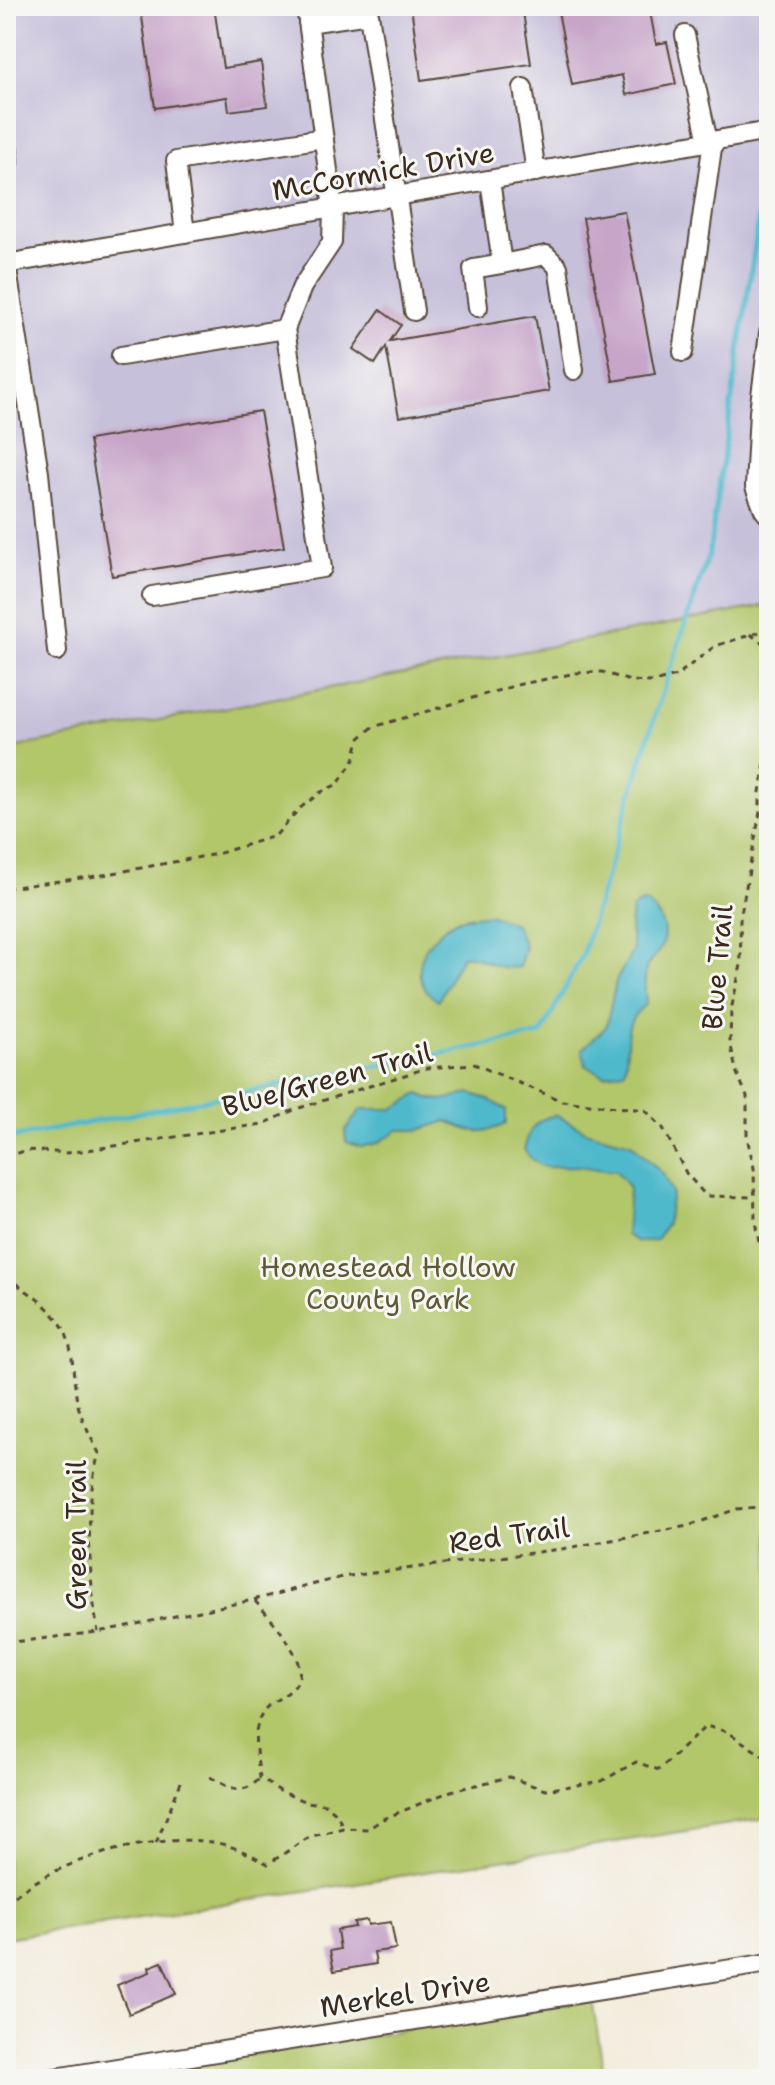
<svg xmlns="http://www.w3.org/2000/svg" width="775" height="2085" font-family="'Shantell Sans',sans-serif">
  <style>
    .industrial { fill: #c6c0da }
    .green { fill: #b2c66a; stroke: #767844; stroke-width: 2 }
    .water { fill: #4fb9cc; stroke: #457275; stroke-width: 2 }
    .lines { fill: none; stroke-linecap: round; stroke-linejoin: round }
    .stream { stroke: #4fb9cc; stroke-width: 5 }
    .building { fill: #c7a5c9 }
    .minor-casing { stroke: #57473a; stroke-width: 22 }
    .path { stroke: #57473a; stroke-width: 3; stroke-dasharray: 6 6; stroke-linecap: butt }
    .minor { stroke: #fff; stroke-width: 18 }
    .labels { text-anchor: middle; dominant-baseline: central; stroke-width: 6; stroke-linejoin: round; paint-order: stroke }
    .street-label { font-size: 28px; fill: #3b2a1e; stroke: #f6f6f2 }
    .park-label { font-size: 28px; fill: #5f5935; stroke: #f6f6f2 }
  </style>
  <rect width="100%" height="100%" fill="#f6f6f2"/>
  <filter id="ink" filterUnits="userSpaceOnUse"><feTurbulence type="fractalNoise" baseFrequency=".0125" numOctaves="2"/><feDisplacementMap in="SourceGraphic" scale="16" xChannelSelector="R" yChannelSelector="G"/><feConvolveMatrix kernelMatrix="1 2 1 2 8 2 1 2 1" color-interpolation-filters="sRGB"/></filter>
  <filter id="wash" filterUnits="userSpaceOnUse"><feTurbulence type="fractalNoise" baseFrequency=".006" numOctaves="4" result="noise"/><feDisplacementMap in="SourceGraphic" scale="32" xChannelSelector="R" yChannelSelector="G"/><feGaussianBlur stdDeviation="1.8" result="paint"/><feColorMatrix in="noise" values="0 0 0 0 0 0 0 0 0 0 0 0 0 0 0 0 0 1.4 0 .05"/><feComposite in="paint" operator="in"/></filter>
  <g filter="url(#wash)">
    <rect width="100%" height="100%" fill="#f3ebda"/>
    <path class="industrial" d="M6,6H769V605L6,749Z"/>
    <path class="green" d="M769,605V1818L6,1938V749Z
      M592,1999L605,2079H179L194,2064Z"/>
    <path class="water" d="M645,902C661,913 670,932 659,951C656,956 650,960 647,966C643,977 645,992 646,1004C618,1026 632,1040 624,1071L604,1075L586,1066L582,1049L606,1027L616,981L633,950L630,929L632,908Z
      M489,914L515,924L525,947L519,967C490,971 481,953 462,956L438,1001C402,977 425,936 457,920C466,916 479,916 489,914Z
      M470,1093L490,1100L506,1110V1124C481,1135 471,1133 447,1121L419,1130H398L378,1143L361,1147L346,1142L345,1131L361,1109H393L419,1094C438,1104 450,1099 470,1093Z
      M556,1115L588,1132L631,1143L663,1174L672,1193L667,1223L656,1240L638,1242L626,1235L629,1188L616,1171C602,1171 590,1167 577,1166C551,1165 544,1176 524,1150C529,1130 534,1119 556,1115Z"/>
    <g class="lines">
      <path class="stream" d="M6,1139L541,1034L582,956L656,712L709,553L767,163"/>
    </g>
    <g id="blocks">
      <path class="building" d="M168,6H214L223,68L261,62L267,106L229,111L227,97L155,108L141,10Z
        M411,6H522L531,64L421,80Z
        M557,6H649L656,44L667,42L676,84L626,95L622,75L572,85Z
        M624,211L655,374L613,381L583,218Z
        M380,310L401,325L390,341L535,316L549,391L399,417L386,347L375,364L353,349Z
        M260,411L284,547L112,576L89,440Z
        M367,1920L368,1925L391,1922L396,1949L374,1952L376,1964L334,1971L330,1951L340,1949L337,1930L355,1927L354,1922Z
        M162,1962L176,1994L129,2014L117,1985L150,1972L149,1967Z"/>
    </g>
  </g>
  <g filter="url(#ink)">
    <use href="#blocks" fill-opacity="0" stroke="#57473a" stroke-width="2"/>
    <g class="lines">
      <g class="minor-casing">
        <path id="minor" d="M308,23L369,14L414,311
          M685,35L708,142
          M523,88L536,172
          M6,137L9,160L6,178
          M490,180L502,264L546,255L558,267L574,370
          M185,233L176,161L324,138
          M6,264L769,131
          M6,264L39,473L57,651
          M478,307L473,269L502,264
          M769,333L759,412L755,487L764,510L769,516
          M683,352L713,141
          M121,356L285,329
          M152,596L322,568L285,329L302,287L332,242L333,208L306,6
          M49,2079L769,1963"/>
      </g>
      <path class="path" d="M750,634L767,646L769,652
        M769,740L760,792V812L740,919L741,965L731,1010L730,1041L736,1071L747,1096V1137L754,1168L755,1222L760,1247L769,1262
        M6,888L97,876L217,854L275,836L299,809L321,792L338,784L354,760L359,739L373,727L517,685L576,673L602,672L630,681L654,682L676,676L715,646L769,629
        M6,1157L27,1150L68,1153L87,1150L263,1124L296,1109L427,1068L474,1064L562,1101L645,1110L663,1128L686,1173L706,1196L753,1197
        M6,1277C26,1290 44,1302 59,1321C75,1343 72,1375 77,1401C81,1419 90,1436 99,1453C84,1505 89,1580 98,1632
        M255,1601C269,1617 315,1664 294,1687C280,1702 262,1701 257,1727C253,1742 258,1763 260,1778L280,1791L306,1802L325,1804L337,1814L343,1828
        M6,1643L98,1632L253,1600L342,1577L562,1549L688,1526L737,1509L769,1506
        M210,1777C229,1788 243,1797 260,1778
        M156,1843L181,1782
        M6,1904C50,1861 150,1833 212,1842C232,1845 250,1854 268,1864L309,1837L343,1828L368,1829L383,1819L451,1791L509,1777L545,1790L602,1781L636,1762L659,1770L706,1726L728,1732L769,1760"/>
      <use href="#minor" class="minor"/>
    </g>
  </g>
  <g class="labels">
    <g class="street-label">
      <text transform="translate(383 171) rotate(-10)">McCormick Drive</text>
      <text transform="translate(717 967) rotate(-85)">Blue Trail</text>
      <text transform="translate(327 1079) rotate(-15)">Blue/Green Trail</text>
      <text transform="translate(76 1535) rotate(-90)">Green Trail</text>
      <text transform="translate(509 1535) rotate(-8)">Red Trail</text>
      <text transform="translate(405 1994) rotate(-9)">Merkel Drive</text>
    </g>
    <g class="park-label">
      <text x="388" y="1267">Homestead Hollow<tspan x="388" dy="32">County Park</tspan></text>
    </g>
  </g>
  <rect width="775" height="2085" fill="none" stroke="#f6f6f2" stroke-width="32"/>
</svg>
